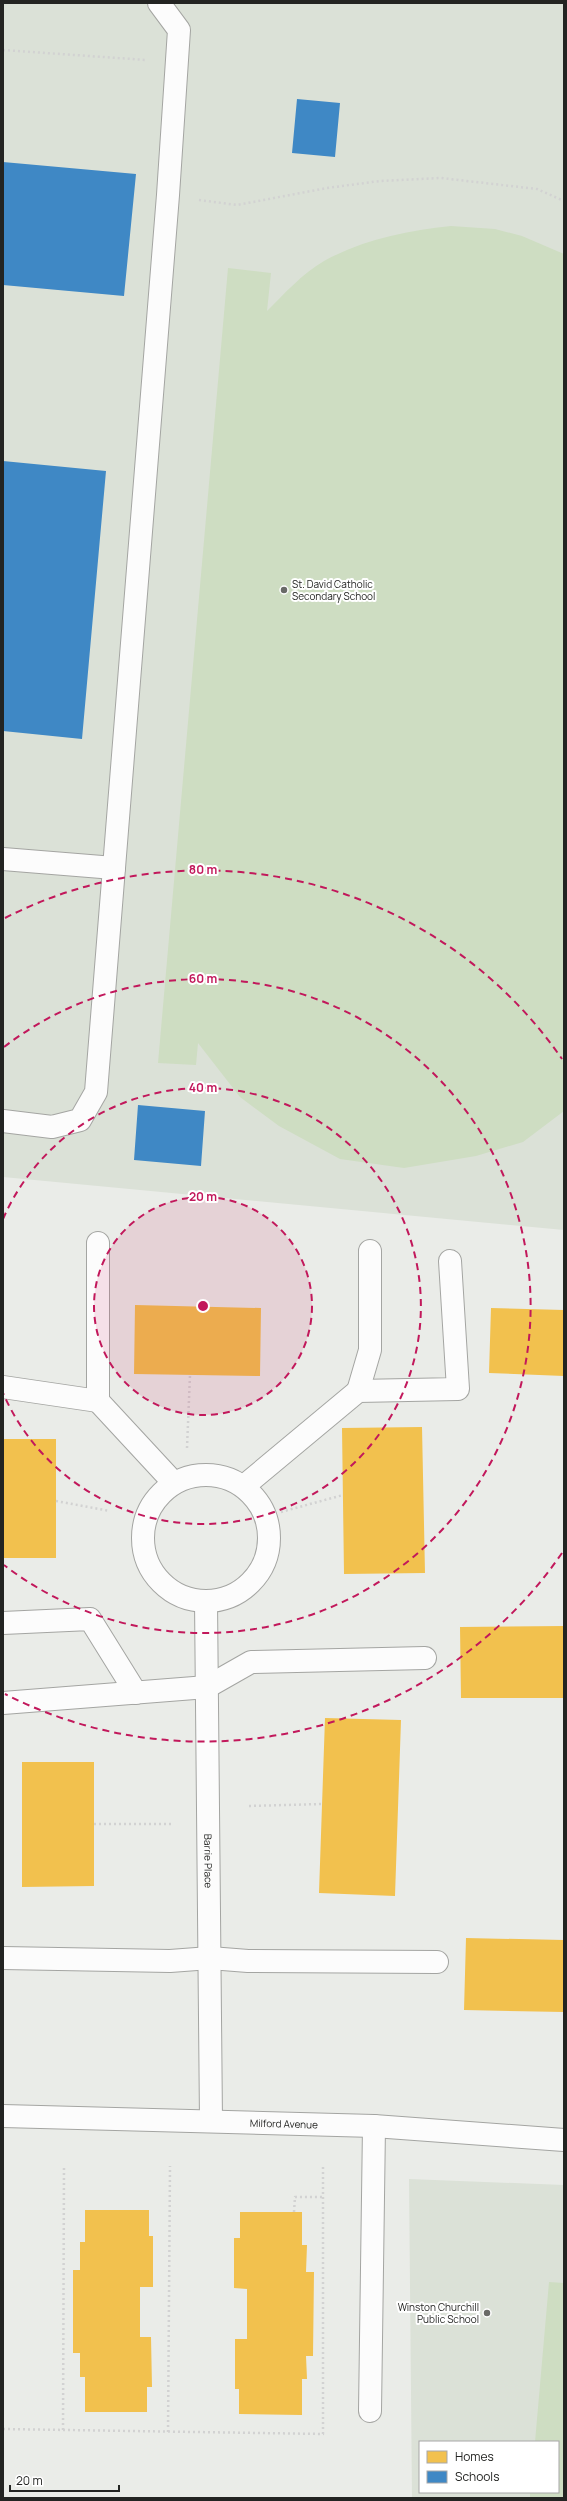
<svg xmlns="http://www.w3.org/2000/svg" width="567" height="2501" font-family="Manrope,sans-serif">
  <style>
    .built { fill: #dbe1d7; fill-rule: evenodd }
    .green { fill: #ceddc2 }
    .homes { fill: #f2c14e }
    .schools { fill: #3f88c5 }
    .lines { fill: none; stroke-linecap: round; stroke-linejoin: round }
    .minor-casing { stroke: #a4a5a2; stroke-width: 24 }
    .path { stroke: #d2d2d2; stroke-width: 2.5; stroke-dasharray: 2 3; stroke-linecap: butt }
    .minor { stroke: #fcfcfc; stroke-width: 22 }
    .ring { fill: none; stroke: #c2185b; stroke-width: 2; stroke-dasharray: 7 5 }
    .poi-dot { fill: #696a67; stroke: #fff; stroke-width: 1.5 }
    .labels { text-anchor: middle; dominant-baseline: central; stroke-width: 4; stroke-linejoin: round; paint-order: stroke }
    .poi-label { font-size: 10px; fill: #232422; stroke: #fff; text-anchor: start }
    .street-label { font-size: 10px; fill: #232422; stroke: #fff }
    .centre { fill: #c2185b; stroke: #fff; stroke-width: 2 }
    .ring-label { font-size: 12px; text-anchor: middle; font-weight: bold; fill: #c2185b; stroke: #fff; stroke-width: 4; stroke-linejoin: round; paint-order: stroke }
  </style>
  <rect width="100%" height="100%" fill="#eaece8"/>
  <path class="built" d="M3,3H564V1230L3,1177Z
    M409,2179L564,2185V2498H412ZM420,2442H558V2492H420Z"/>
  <path class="green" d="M451,226L495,229L522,236L564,254V1111L523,1142L476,1156L404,1168L340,1159L279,1126L240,1097L198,1043L196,1065L158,1063L228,268L271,273L267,311C284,294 303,273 324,261C364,239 406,231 451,226Z
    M549,2282L564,2283V2498H530V2492H558V2442H535Z"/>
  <path class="homes" d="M135,1305L261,1308L260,1376L134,1374Z
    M491,1308L564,1310V1376L489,1373Z
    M422,1427L425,1573L344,1574L342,1428Z
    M3,1439H56V1558H3Z
    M564,1626V1698H461L460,1627Z
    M325,1718L401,1720L395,1896L319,1893Z
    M22,1762H94V1886L22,1887Z
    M466,1938L564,1940V2012L464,2010Z
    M85,2210H149V2236H153V2287H140V2337H151L152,2387H147V2412H85V2377H80V2353H73V2270H80V2242H85Z
    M240,2212H302V2245H307L306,2272H314L313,2356H306L307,2379H302V2415L239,2414V2389H235V2339H247V2289L234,2288V2238H240Z"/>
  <path class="schools" d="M297,99L340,103L335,157L292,153Z
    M3,162L136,174L124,296L3,285Z
    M3,461L106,471L82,739L3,731Z
    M138,1105L205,1111L201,1166L134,1160Z"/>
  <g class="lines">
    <g class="minor-casing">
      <g id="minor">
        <path d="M3,859L114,868"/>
        <path d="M3,1121L52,1127L80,1120L96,1092L168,195L179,30L159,3"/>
        <path d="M98,1243V1401L174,1483"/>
        <path d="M3,1387L98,1401"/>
        <path d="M358,1391L370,1350V1251"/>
        <circle cx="206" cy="1538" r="63"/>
        <path d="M244,1486L358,1391L458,1389L450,1261"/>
        <path id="s1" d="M206,1601L211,2121"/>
        <path d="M3,1623L90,1619L136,1693"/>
        <path d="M3,1703L207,1687L251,1662L425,1658"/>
        <path d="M3,1958L170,1961L210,1958L248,1961L437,1962"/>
        <path id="s2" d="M3,2116L374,2126L564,2140"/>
        <path d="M370,2411L374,2126"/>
      </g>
    </g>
    <path class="path" d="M3,50L146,60
      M199,200L237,205L327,188L380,181L441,178L537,189L564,201
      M187,1448L190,1375
      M56,1501L110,1511
      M281,1512L343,1495
      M249,1806L322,1804
      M94,1824H171
      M294,2212L295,2197H323
      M3,2429L323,2434V2167
      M63,2430L64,2166
      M168,2432L170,2166"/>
    <use href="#minor" class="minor"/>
  </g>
  <circle cx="203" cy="1306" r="109" fill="#c2185b" fill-opacity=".12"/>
  <g class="ring">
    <circle cx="203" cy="1306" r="109"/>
    <path d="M3 1219A218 218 0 1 1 3 1393"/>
    <path d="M4 1047A327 327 0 1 1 4 1565"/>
    <path d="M562 1553A436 436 0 0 1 5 1694M5 918A436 436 0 0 1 562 1059"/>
  </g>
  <g class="poi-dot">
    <circle cx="284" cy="590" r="4"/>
    <circle cx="487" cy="2313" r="4"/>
  </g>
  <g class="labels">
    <g class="poi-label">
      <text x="292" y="584">St. David Catholic<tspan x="292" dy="12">Secondary School</tspan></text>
      <text x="479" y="2307" text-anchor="end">Winston Churchill<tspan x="479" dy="12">Public School</tspan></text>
    </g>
    <g class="street-label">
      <text stroke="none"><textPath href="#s1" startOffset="260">Barrie Place</textPath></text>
      <text stroke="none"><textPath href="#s2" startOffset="281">Milford Avenue</textPath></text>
    </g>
  </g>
  <circle cx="203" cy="1306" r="6" class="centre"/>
  <g class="ring-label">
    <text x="203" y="874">80 m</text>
    <text x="203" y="983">60 m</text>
    <text x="203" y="1092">40 m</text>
    <text x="203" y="1201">20 m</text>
  </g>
  <rect width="567" height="2501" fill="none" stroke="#232422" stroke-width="8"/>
  <rect x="419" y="2441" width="140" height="52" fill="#ffffff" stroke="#a7a7a7"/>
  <rect x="427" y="2451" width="20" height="12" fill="#f2c14e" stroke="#a7a7a7"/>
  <text x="455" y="2461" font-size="12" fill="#232422">Homes</text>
  <rect x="427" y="2471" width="20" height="12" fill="#3f88c5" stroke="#a7a7a7"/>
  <text x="455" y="2481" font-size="12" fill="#232422">Schools</text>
  <path d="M10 2485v6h109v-6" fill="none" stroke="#232422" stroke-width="2"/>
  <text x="16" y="2485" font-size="12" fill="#232422" stroke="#ffffff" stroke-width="3" paint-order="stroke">20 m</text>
</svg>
